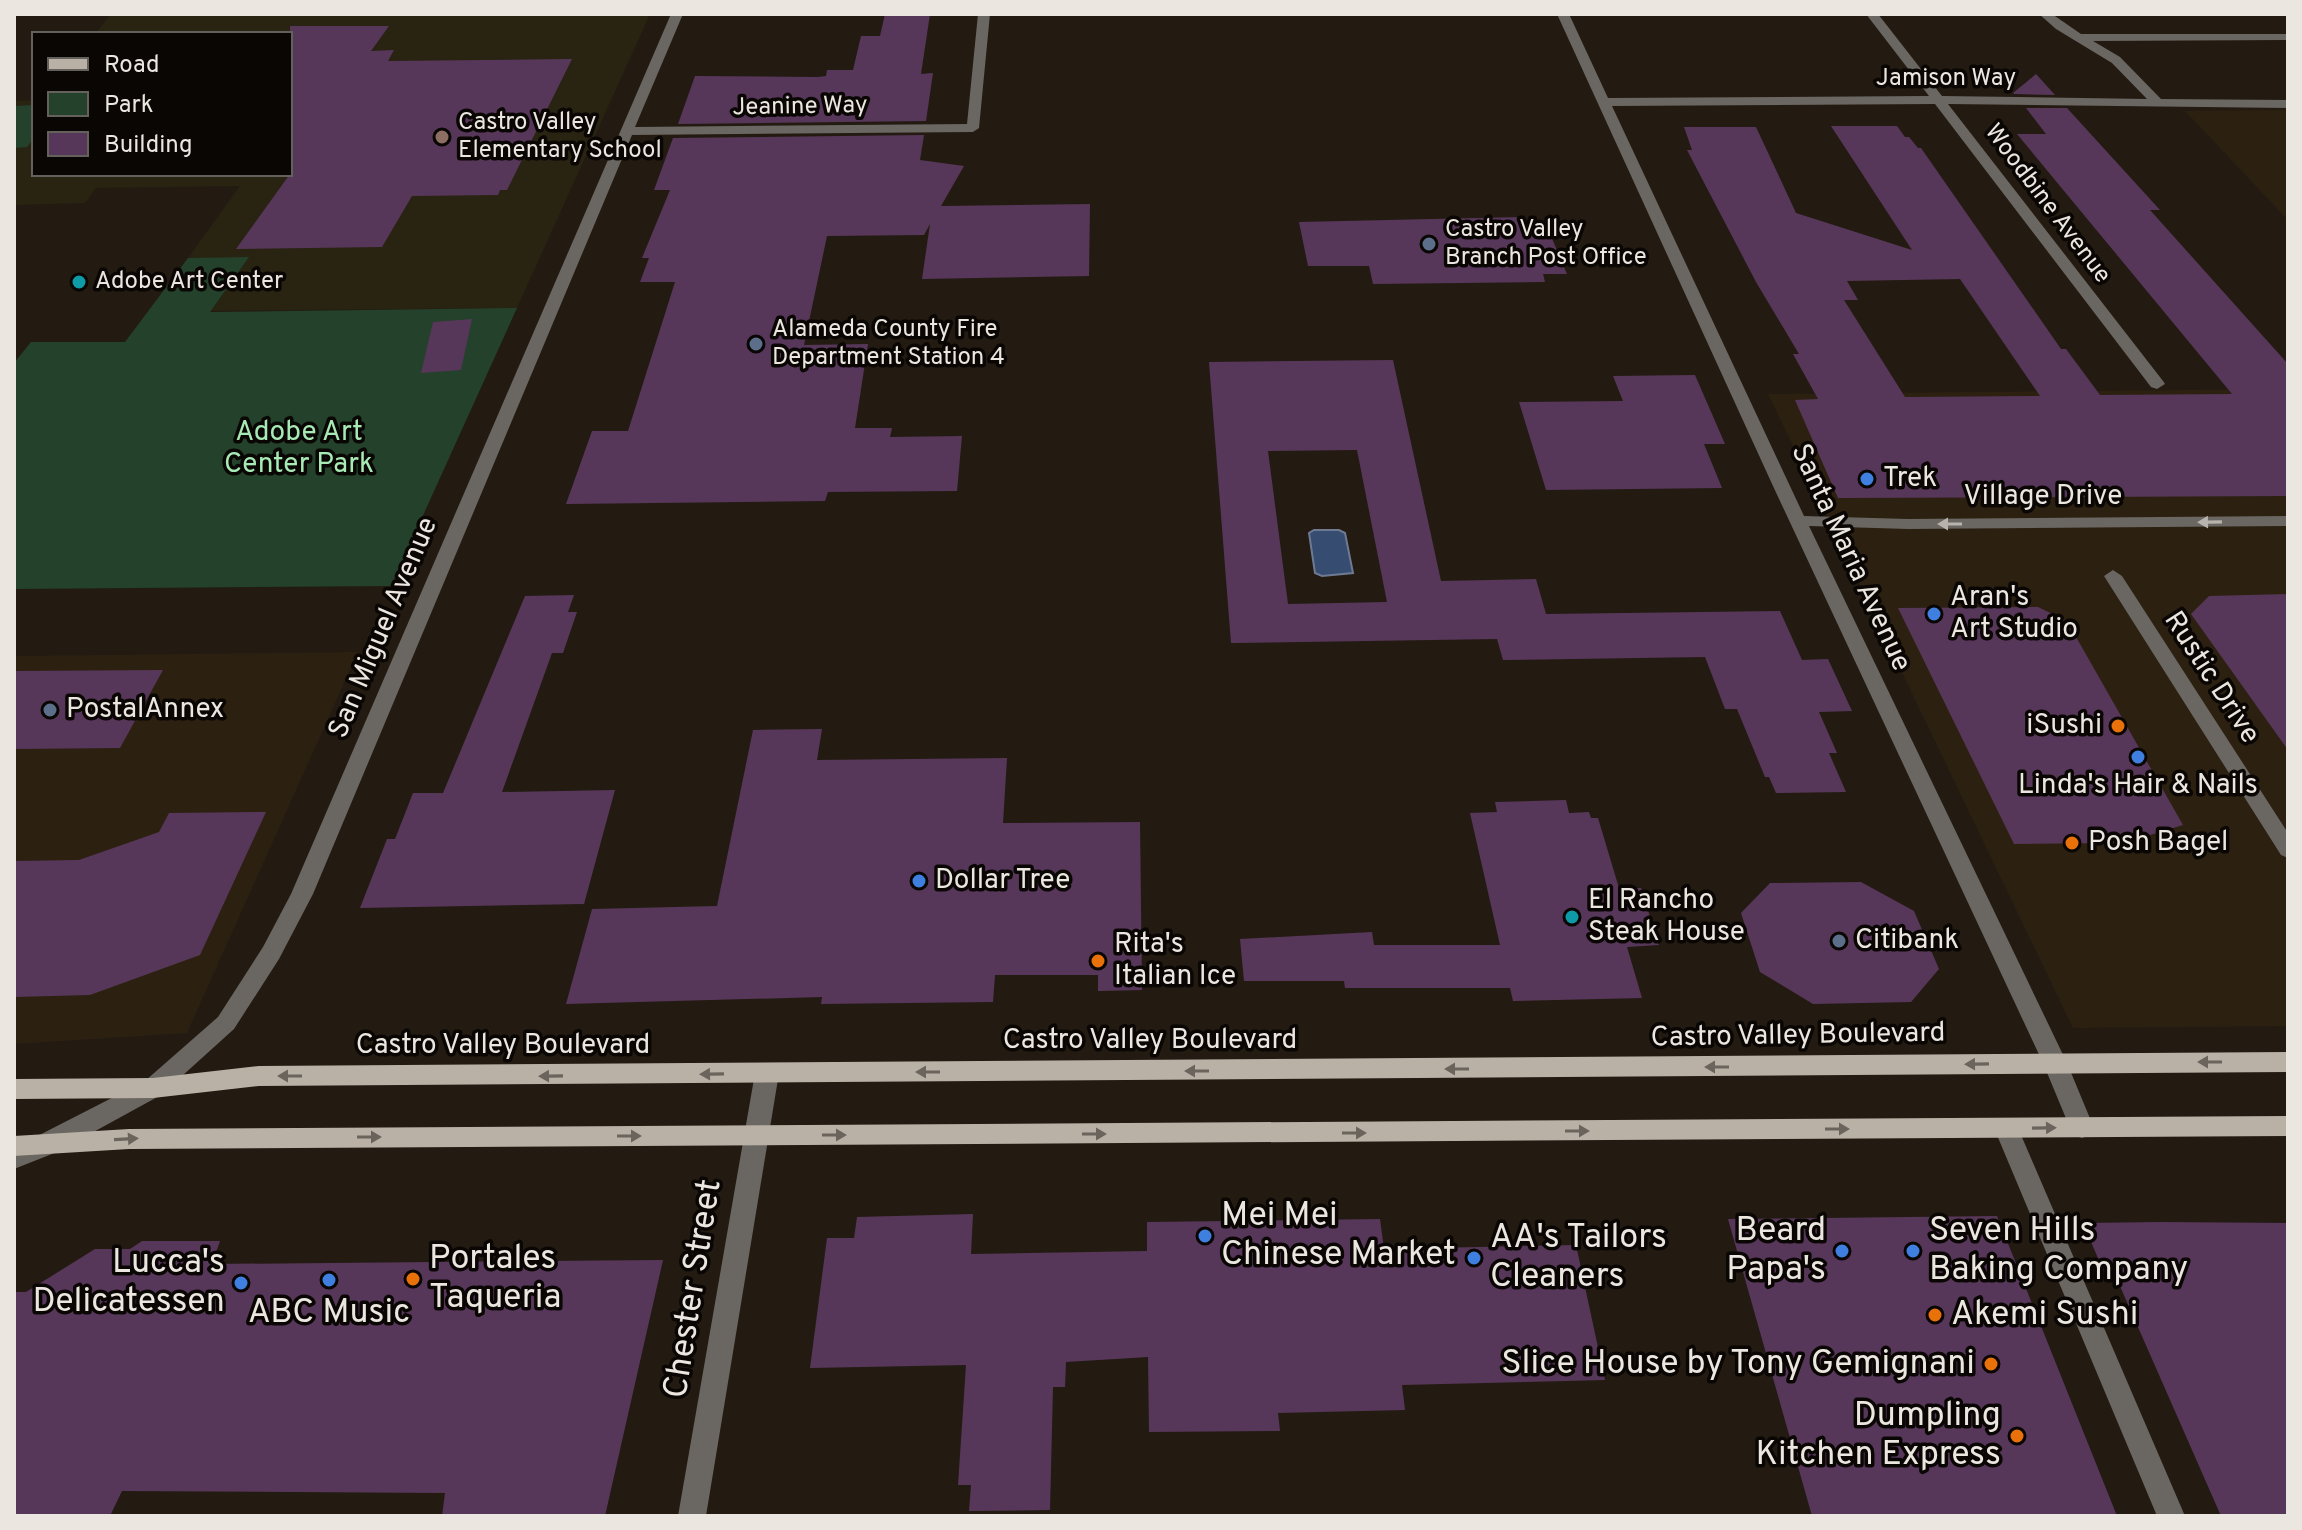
<svg xmlns="http://www.w3.org/2000/svg" width="2302" height="1530" font-family="Overpass,sans-serif">
  <style>
    .built { fill: #2c2011 }
    .education { fill: #292312 }
    .green { fill: #23412b }
    .water { fill: #364c71; stroke: #6d7a92; stroke-width: 2 }
    .building { fill: #573759; fill-rule: evenodd }
    .lines { fill: none; stroke-linecap: round; stroke-linejoin: round }
    .pedestrian { fill: #6a6661; fill-rule: evenodd }
    .minor { fill: #6a6661; fill-rule: evenodd }
    .primary { fill: #b9b1a6; fill-rule: evenodd }
    .oneway { fill: #b8b3ad }
    .oneway2 { fill: #6a645d }
    .education-dot { fill: #8d6e63; stroke: #090604; stroke-width: 3 }
    .service-dot { fill: #5c6f8a; stroke: #090604; stroke-width: 3 }
    .culture-dot { fill: #0f9aa8; stroke: #090604; stroke-width: 3 }
    .shop-dot { fill: #3f7fe0; stroke: #090604; stroke-width: 3 }
    .food-dot { fill: #e8710a; stroke: #090604; stroke-width: 3 }
    .labels { text-anchor: middle; dominant-baseline: central; stroke-width: 7; stroke-linejoin: round; paint-order: stroke }
    .far-street-label { font-size: 24px; fill: #ece6e0; stroke: #090604 }
    .far-poi-label { font-size: 24px; fill: #ece6e0; stroke: #090604; text-anchor: start }
    .park-label { font-size: 28px; fill: #a7eab6; stroke: #090604 }
    .poi-label { font-size: 28px; fill: #ece6e0; stroke: #090604; text-anchor: start }
    .street-label { font-size: 28px; fill: #ece6e0; stroke: #090604 }
    .near-poi-label { font-size: 34px; fill: #ece6e0; stroke: #090604; text-anchor: start }
    .near-street-label { font-size: 34px; fill: #ece6e0; stroke: #090604 }
  </style>
  <rect width="100%" height="100%" fill="#231b12"/>
  <path class="built" d="M2288,110V220L2185,111Z
    M2288,389V1026L2073,1028L1768,394Z
    M358,652L187,1033L14,1044V656Z"/>
  <path class="education" d="M111,14H650L517,308L209,311L248,258H188L240,186L96,188L85,203L14,205V101L34,100V174H290V34H95Z"/>
  <path class="green" d="M34,105V138L27,147L14,148V106Z
    M249,257L210,312L517,308L391,586L14,589V363L31,342H125L188,258Z"/>
  <path class="water" d="M1314,530H1339L1345,533L1353,573L1322,576L1315,573L1309,533Z"/>
  <path class="building" d="M885,14H930L921,74L933,73L926,121L678,124L695,76L818,77L826,76L827,70H853L861,36H880Z
    M290,26H389L371,51L394,50L388,61L572,59L507,190H500L498,195L412,196L382,247L236,249L290,174Z
    M2036,74L2055,95L2014,94L2013,93Z
    M2026,108H2067L2160,210H2150L2288,364V496L1838,498L1795,400L1818,399L1793,354H1799L1756,282L1687,150H1692L1684,127H1756L1796,213L1912,250L1831,126H1897L1905,137H1909L1918,148H1921L2061,349H2066L2100,395L2232,394L2017,134H2046ZM1960,279L2040,396L1905,397L1844,300H1858L1847,281Z
    M924,135L920,160L964,166L941,206L1090,204L1089,276L922,279L930,224L924,235L827,236L804,345L868,344L855,428H892L890,437L962,436L957,491L828,492L825,501L566,504L592,431H628L675,282H640L649,258H642L670,190H654L673,138Z
    M1522,217L1525,222H1545L1567,274H1543L1545,282L1373,284L1369,266H1308L1299,222Z
    M472,319L461,370L421,373L433,322Z
    M1393,360L1441,581L1536,579L1546,614L1780,611L1802,660L1828,659L1852,711L1819,712L1837,753H1829L1846,792L1776,793L1769,777H1765L1737,709H1725L1705,657L1503,660L1497,639L1231,643L1209,362ZM1357,450L1387,602L1288,604L1268,451Z
    M1695,375L1725,444H1704L1722,488L1546,490L1519,402L1623,401L1613,376Z
    M2288,594V750L2191,614L2209,596Z
    M574,595L568,612H577L563,653H552L502,792L615,790L584,904L360,908L387,839H395L413,793H443L525,596Z
    M2038,607L2067,621L2183,825L2124,843L2014,844L1898,608Z
    M163,670L120,748L14,749V671Z
    M822,729L817,760L1007,758L1003,823L1140,822L1142,990L1098,991V975H995L993,1002L821,1004L822,997L566,1004L592,909L717,906L753,730Z
    M1566,800L1569,813L1589,812L1591,818H1598L1619,888H1641L1659,945L1627,947L1642,998L1513,1001L1510,988H1345L1344,981H1244L1240,939L1372,932L1374,945H1500L1470,813L1497,812L1495,802Z
    M266,812L200,955L90,995L14,997V861L79,860L159,832L169,813Z
    M1861,882L1914,911L1939,969L1911,1002L1813,1004L1760,972L1741,913L1770,883Z
    M973,1214L971,1254L1147,1251V1222L1380,1219L1384,1249L1576,1245L1605,1380L1402,1385L1405,1410L1278,1413L1280,1431L1149,1432L1148,1357L1066,1362L1065,1387H1053L1050,1510L969,1511L971,1485H958L966,1365L810,1368L827,1238H854L857,1217Z
    M1997,1216L2117,1516H1812L1728,1219Z
    M2161,1222L2288,1223V1516H2221L2116,1277H2106L2083,1223Z
    M142,1241H220L212,1264L663,1260L605,1516H442L445,1493L122,1491L110,1516H14V1292H26L95,1249H130Z"/>
  <g class="lines">
    <path class="pedestrian" d="M2006,1118L2015,1121L2018,1128L2185,1516H2157L1994,1128L1997,1121Z"/>
    <path class="minor" d="M671,14H683L635,127L967,124L978,14H990L979,128L973,132L632,135L313,894L279,959L234,1029L161,1095L57,1152L14,1169V1148L145,1081L218,1017L263,947L291,894Z
      M1557,14H1569L1608,98L1929,96L1866,14H1878L1942,96L2147,99L2112,63L2056,29L2039,14H2052L2081,34H2288V40L2093,41L2120,57L2161,99L2288,100V108L1948,104L2163,381L2165,384L2157,389L2151,387L1935,104L1612,106L1804,516L1908,519L2288,516V526L1908,529L1809,526L2067,1063L2094,1128L2091,1135L2082,1138L2073,1135L2070,1128L2043,1063L1773,486Z
      M2113,570L2122,576L2288,833V858L2281,855L2104,576Z
      M767,1063L775,1066L779,1073L706,1516H678L755,1073L759,1066Z"/>
    <path class="primary" d="M2288,1052V1072L259,1086L153,1098L14,1099V1079L153,1078L259,1066Z
      M2288,1116V1136L129,1149L14,1156V1136L129,1129Z"/>
  </g>
  <defs><path id="oneway-solid" d="M-6-.8H1V-3.2L6.5 0L1 3.2V.8H-6Z" transform="scale(2)"/></defs>
  <g class="oneway">
    <use href="#oneway-solid" transform="translate(2210 522) rotate(179)"/>
    <use href="#oneway-solid" transform="translate(1950 524) rotate(180)"/>
  </g>
  <g class="oneway2">
    <use href="#oneway-solid" transform="translate(2210 1062) rotate(180)"/>
    <use href="#oneway-solid" transform="translate(1977 1064) rotate(179)"/>
    <use href="#oneway-solid" transform="translate(1717 1067) rotate(180)"/>
    <use href="#oneway-solid" transform="translate(1457 1069) rotate(180)"/>
    <use href="#oneway-solid" transform="translate(1197 1071) rotate(180)"/>
    <use href="#oneway-solid" transform="translate(928 1072) rotate(180)"/>
    <use href="#oneway-solid" transform="translate(712 1074) rotate(179)"/>
    <use href="#oneway-solid" transform="translate(290 1076) rotate(180)"/>
    <use href="#oneway-solid" transform="translate(551 1076) rotate(179)"/>
    <use href="#oneway-solid" transform="translate(2044 1128) rotate(-1)"/>
    <use href="#oneway-solid" transform="translate(1837 1129)"/>
    <use href="#oneway-solid" transform="translate(1577 1131)"/>
    <use href="#oneway-solid" transform="translate(1354 1133)"/>
    <use href="#oneway-solid" transform="translate(1094 1134)"/>
    <use href="#oneway-solid" transform="translate(834 1135)"/>
    <use href="#oneway-solid" transform="translate(629 1136)"/>
    <use href="#oneway-solid" transform="translate(369 1137)"/>
    <use href="#oneway-solid" transform="translate(126 1139) rotate(-3)"/>
  </g>
  <circle class="education-dot" cx="442" cy="137" r="8"/>
  <g class="service-dot">
    <circle cx="1429" cy="244" r="8"/>
    <circle cx="756" cy="344" r="8"/>
    <circle cx="50" cy="710" r="8"/>
    <circle cx="1839" cy="941" r="8"/>
  </g>
  <g class="culture-dot">
    <circle cx="79" cy="282" r="8"/>
    <circle cx="1572" cy="917" r="8"/>
  </g>
  <g class="shop-dot">
    <circle cx="1867" cy="479" r="8"/>
    <circle cx="1934" cy="614" r="8"/>
    <circle cx="2138" cy="757" r="8"/>
    <circle cx="919" cy="881" r="8"/>
    <circle cx="1205" cy="1236" r="8"/>
    <circle cx="1842" cy="1251" r="8"/>
    <circle cx="1913" cy="1251" r="8"/>
    <circle cx="1474" cy="1258" r="8"/>
    <circle cx="329" cy="1280" r="8"/>
    <circle cx="241" cy="1283" r="8"/>
  </g>
  <g class="food-dot">
    <circle cx="2118" cy="726" r="8"/>
    <circle cx="2072" cy="843" r="8"/>
    <circle cx="1098" cy="961" r="8"/>
    <circle cx="413" cy="1279" r="8"/>
    <circle cx="1935" cy="1315" r="8"/>
    <circle cx="1991" cy="1364" r="8"/>
    <circle cx="2017" cy="1436" r="8"/>
  </g>
  <g class="labels">
    <g class="far-street-label">
      <text x="1946" y="79">Jamison Way</text>
      <text transform="translate(800 107) rotate(-1)">Jeanine Way</text>
      <text transform="translate(2047 204) rotate(53)">Woodbine Avenue</text>
    </g>
    <g class="far-poi-label">
      <text x="458" y="123">Castro Valley<tspan x="458" dy="28">Elementary School</tspan></text>
      <text x="1445" y="230">Castro Valley<tspan x="1445" dy="28">Branch Post Office</tspan></text>
      <text x="95" y="282">Adobe Art Center</text>
      <text x="772" y="330">Alameda County Fire<tspan x="772" dy="28">Department Station 4</tspan></text>
    </g>
    <g class="park-label">
      <text x="299" y="433">Adobe Art<tspan x="299" dy="32">Center Park</tspan></text>
    </g>
    <g class="poi-label">
      <text x="1883" y="479">Trek</text>
      <text x="1950" y="598">Aran's<tspan x="1950" dy="32">Art Studio</tspan></text>
      <text x="66" y="710">PostalAnnex</text>
      <text x="2102" y="726" text-anchor="end">iSushi</text>
      <text x="2138" y="786" text-anchor="middle">Linda's Hair &amp; Nails</text>
      <text x="2088" y="843">Posh Bagel</text>
      <text x="935" y="881">Dollar Tree</text>
      <text x="1588" y="901">El Rancho<tspan x="1588" dy="32">Steak House</tspan></text>
      <text x="1855" y="941">Citibank</text>
      <text x="1114" y="945">Rita's<tspan x="1114" dy="32">Italian Ice</tspan></text>
    </g>
    <g class="street-label">
      <text x="2043" y="497">Village Drive</text>
      <text transform="translate(1850 558) rotate(65)">Santa Maria Avenue</text>
      <text transform="translate(384 628) rotate(-67)">San Miguel Avenue</text>
      <text transform="translate(2211 678) rotate(57)">Rustic Drive</text>
      <text transform="translate(1798 1036) rotate(-1)">Castro Valley Boulevard</text>
      <text x="1150" y="1041">Castro Valley Boulevard</text>
      <text x="503" y="1046">Castro Valley Boulevard</text>
    </g>
    <g class="near-poi-label">
      <text x="1221" y="1216">Mei Mei<tspan x="1221" dy="39">Chinese Market</tspan></text>
      <text x="1826" y="1231" text-anchor="end">Beard<tspan x="1826" dy="39">Papa's</tspan></text>
      <text x="1929" y="1231">Seven Hills<tspan x="1929" dy="39">Baking Company</tspan></text>
      <text x="1490" y="1238">AA's Tailors<tspan x="1490" dy="39">Cleaners</tspan></text>
      <text x="429" y="1259">Portales<tspan x="429" dy="39">Taqueria</tspan></text>
      <text x="225" y="1263" text-anchor="end">Lucca's<tspan x="225" dy="39">Delicatessen</tspan></text>
      <text x="329" y="1313" text-anchor="middle">ABC Music</text>
      <text x="1951" y="1315">Akemi Sushi</text>
      <text x="1975" y="1364" text-anchor="end">Slice House by Tony Gemignani</text>
      <text x="2001" y="1416" text-anchor="end">Dumpling<tspan x="2001" dy="39">Kitchen Express</tspan></text>
    </g>
    <g class="near-street-label">
      <text transform="translate(694 1289) rotate(-81)">Chester Street</text>
    </g>
  </g>
  <rect width="2302" height="1530" fill="none" stroke="#ece6e0" stroke-width="32"/>
  <rect x="32" y="32" width="260" height="144" fill="#090604" stroke="#64605c" stroke-width="2"/>
  <rect x="48" y="58" width="40" height="12" fill="#b9b1a6" stroke="#64605c" stroke-width="2"/>
  <text x="104" y="72" font-size="24" fill="#ece6e0">Road</text>
  <rect x="48" y="92" width="40" height="24" fill="#23412b" stroke="#64605c" stroke-width="2"/>
  <text x="104" y="112" font-size="24" fill="#ece6e0">Park</text>
  <rect x="48" y="132" width="40" height="24" fill="#573759" stroke="#64605c" stroke-width="2"/>
  <text x="104" y="152" font-size="24" fill="#ece6e0">Building</text>
</svg>
